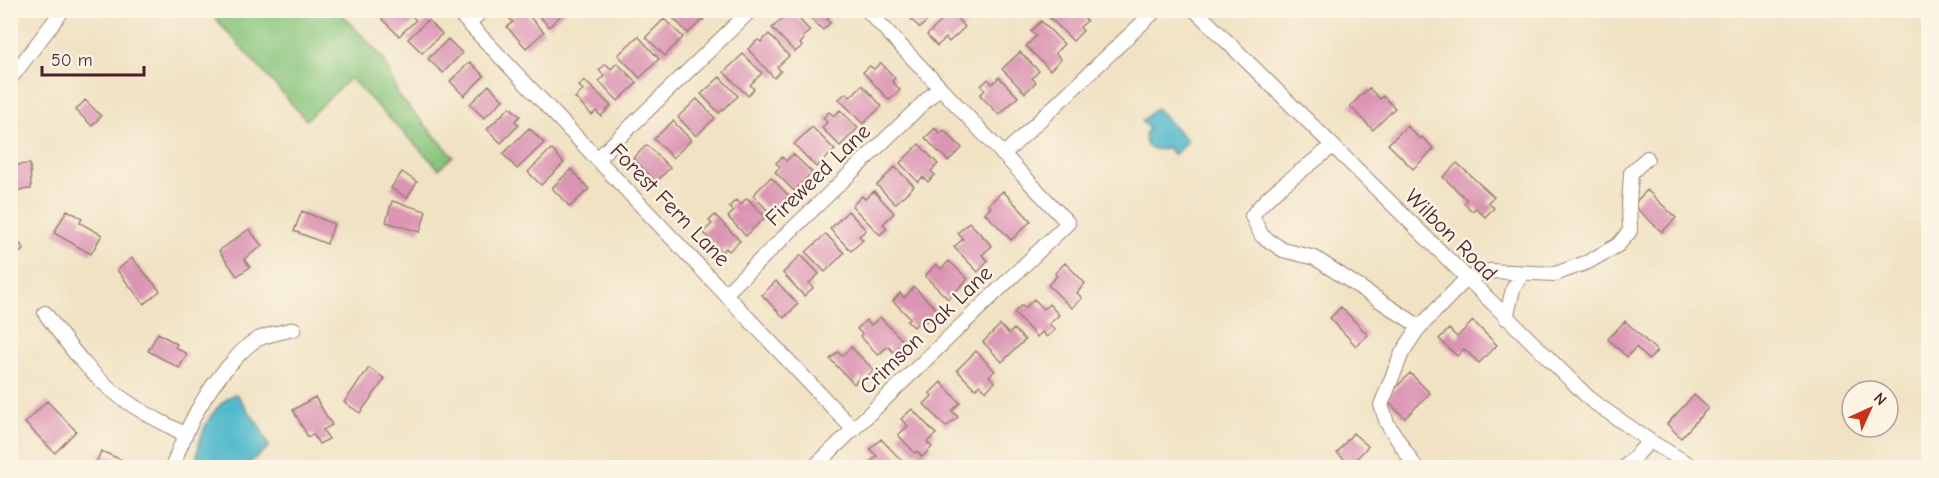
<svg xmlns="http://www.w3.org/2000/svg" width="1939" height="478" font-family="'Comic Neue',sans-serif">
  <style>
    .green { fill: #86c57c; stroke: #687254; stroke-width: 1.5 }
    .water { fill: #4db8ca; stroke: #4c6c7a; stroke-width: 1.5 }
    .building { fill: #db94b4 }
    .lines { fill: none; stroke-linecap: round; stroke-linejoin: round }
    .minor-casing { stroke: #9d8077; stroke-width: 16 }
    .minor { stroke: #fff; stroke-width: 14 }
    .labels { text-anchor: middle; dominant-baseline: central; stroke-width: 5; stroke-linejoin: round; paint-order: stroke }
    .street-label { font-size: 22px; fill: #4a1f2b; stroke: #fcf5e5 }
  </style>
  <rect width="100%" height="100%" fill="#fcf5e5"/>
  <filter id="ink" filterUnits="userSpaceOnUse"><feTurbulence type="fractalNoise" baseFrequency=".0167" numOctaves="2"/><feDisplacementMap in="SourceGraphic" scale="12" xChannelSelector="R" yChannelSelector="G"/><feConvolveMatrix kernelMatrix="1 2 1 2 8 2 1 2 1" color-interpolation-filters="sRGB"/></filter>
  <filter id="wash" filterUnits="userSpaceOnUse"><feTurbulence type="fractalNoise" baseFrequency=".008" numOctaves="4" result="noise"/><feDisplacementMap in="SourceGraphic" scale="24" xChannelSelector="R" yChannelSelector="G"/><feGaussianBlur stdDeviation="1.35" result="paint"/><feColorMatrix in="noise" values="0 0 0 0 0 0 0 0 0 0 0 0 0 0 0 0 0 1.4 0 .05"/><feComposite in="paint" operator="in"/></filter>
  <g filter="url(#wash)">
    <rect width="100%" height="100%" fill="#f0e2c3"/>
    <path class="green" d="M209,11H339L384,59L398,95L453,156L439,169L350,78L306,120Z"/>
    <path class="water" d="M1156,108L1188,141L1174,155L1167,147C1159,152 1153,150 1146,144L1145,134L1149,129L1142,121Z
      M234,394L237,395L259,426L269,446C263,454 252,459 246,467H195C199,436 206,412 234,394Z"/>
    <g id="blocks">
      <path class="building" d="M391,10H413L410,14L416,20L399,36L382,19Z
        M519,10H523L544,32L526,48L507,27L513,22L510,19Z
        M534,10H566L549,27Z
        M671,10H702L707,16L688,33L668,13Z
        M791,10L810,31L803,37L804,39L800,44L802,46L795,52L772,28Z
        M803,10H832L833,12L827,19L830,23L823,30Z
        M916,10H938L920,28L909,17Z
        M1054,10H1077L1087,21L1080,27L1083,31L1073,41L1048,16Z
        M951,12L965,27L949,42L946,38L937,46L927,35Z
        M664,19L683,37L665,56L646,37Z
        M428,20L442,34L422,53L408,39Z
        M1041,21L1064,44L1055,53L1061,59L1050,70L1026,46L1036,36L1031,31Z
        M769,34L789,56L777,67L781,71L774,78L748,49L758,40L761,42Z
        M638,36L659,59L640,78L618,55Z
        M448,39L462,53L443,73L428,59Z
        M1020,52L1039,71L1032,78L1036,82L1025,93L1002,69Z
        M743,54L762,73L750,85L754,89L748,96L724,72Z
        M470,62L484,76L464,96L450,81Z
        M617,63L637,83L618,101L599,81L604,76L599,70L606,64L611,69Z
        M881,63L895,78L892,81L900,90L889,100L863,72L870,66L874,69Z
        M720,77L738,96L719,113L701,94Z
        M999,77L1018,97L999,115L980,95L985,90L981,86L988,79L992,84Z
        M584,80L611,106L601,116L596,111L592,115L575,98L583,90L579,86Z
        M489,85L503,100L484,118L470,104Z
        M862,85L882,106L863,124L839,99L846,93L850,97Z
        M1369,88L1380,99L1383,96L1395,108L1373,130L1350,106Z
        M697,99L715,118L696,136L678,117Z
        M85,100L101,116L92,126L76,110Z
        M510,107L520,116L515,121L519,125L501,143L487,129Z
        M840,110L858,128L840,146L822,128L827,122L823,118L829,112L834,116Z
        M673,121L691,140L673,158L654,139Z
        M1407,126L1420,139L1422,137L1434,149L1413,169L1388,144Z
        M812,127L835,150L816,167L794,144Z
        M529,128L544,143L517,169L503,154Z
        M935,128L940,134L944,130L962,148L948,161L925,138Z
        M919,144L938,164L931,171L935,175L928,182L923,177L918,182L900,163Z
        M647,145L670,168L656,182L633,158Z
        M551,149L564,163L541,185L528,172Z
        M793,154L812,172L794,191L775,172L780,167L776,163L782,157L786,161Z
        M1457,163L1494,197L1488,202L1494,208L1485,217L1476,208L1472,211L1464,203L1467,200L1443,177Z
        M30,164L31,189L17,190L16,165Z
        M895,167L914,186L895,204L877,185Z
        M571,169L589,189L570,207L552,188Z
        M402,172L417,182L407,198L391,188Z
        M771,177L789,196L770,213L753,195Z
        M1647,190L1676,218L1662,232L1633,205Z
        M874,191L894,213L883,224L887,228L880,235L852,206L862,196L865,199Z
        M1003,191L1031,221L1011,240L985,213L991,207L988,205Z
        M747,198L765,217L746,236L728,217L734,211L729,207L736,200L740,205Z
        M392,201L426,211L420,232L386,222Z
        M67,210L82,218L80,223L102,235L91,254L54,233Z
        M302,211L334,224L327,244L294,231Z
        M848,211L866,230L859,236L863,240L851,251L830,229Z
        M715,215L740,241L729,251L726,248L722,252L703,232L712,224L709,221Z
        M969,222L992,246L982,255L988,261L978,272L954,247L963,239L958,233Z
        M249,229L262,246L244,259L250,267L237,276L219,251Z
        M10,231L24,249L10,259Z
        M826,234L844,253L825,272L806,252Z
        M801,255L819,274L809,283L813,288L804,296L783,273Z
        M132,258L160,291L144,304L117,270Z
        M949,261L968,279L948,299L925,276L936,264L941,269Z
        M1065,263L1085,283L1077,293L1082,298L1072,308L1048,285L1057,276L1055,273Z
        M776,281L798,304L784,318L762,295Z
        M914,287L937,310L926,322L922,318L914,327L907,321L910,318L893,301L900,293L904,298Z
        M1034,299L1044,309L1049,304L1059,315L1049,324L1055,330L1047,337L1042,332L1037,337L1014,313L1022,305L1025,308Z
        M1341,307L1368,335L1356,346L1330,318Z
        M880,317L904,342L893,352L888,346L878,355L860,336L862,334L857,329L866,320L871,325Z
        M1473,321L1497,345L1479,363L1464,349L1457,356L1439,339L1449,329L1457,337Z
        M1625,321L1657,351L1649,360L1636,347L1627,357L1608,339Z
        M1000,325L1009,334L1014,329L1025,340L1002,362L983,342Z
        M158,333L177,344L175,347L187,354L179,368L148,351Z
        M851,347L874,370L863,380L860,377L854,384L830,359L838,352L842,356Z
        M976,351L995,371L989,376L995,382L986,391L980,385L975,389L957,370Z
        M369,368L385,379L360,413L344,402Z
        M1410,373L1430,393L1405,418L1385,399Z
        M941,382L960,403L952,411L958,417L946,427L924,404L932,396L930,393Z
        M1694,395L1708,408L1681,438L1667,424Z
        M315,397L332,425L323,430L329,439L319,444L313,434L308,437L293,410Z
        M47,401L76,431L55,453L25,423Z
        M912,409L936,434L927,442L932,447L922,457L917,451L915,453L898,435L908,426L901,419Z
        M1353,433L1368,446L1351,465L1337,453Z
        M881,439L904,463L900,468H871L868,464L877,456L870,449Z
        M101,451L124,461L122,468H94Z"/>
    </g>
  </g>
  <g filter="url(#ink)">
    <use href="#blocks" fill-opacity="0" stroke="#9d8077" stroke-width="1.5"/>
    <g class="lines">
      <g class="minor-casing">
        <path id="minor" d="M456,10L853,429
          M1195,10L1592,401L1650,441L1695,468
          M469,24L482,10
          M10,79L63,10
          M1332,146C1307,169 1272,188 1252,216L1262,236L1283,250L1315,258L1420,327
          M1003,155L1156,10
          M597,159L751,10
          M726,293L940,87
          M45,313C70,348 97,384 135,407C151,417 168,425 184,434
          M1506,318L1513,289L1522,274
          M172,468C187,427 204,391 234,360C241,352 249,343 258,339C269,334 282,332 294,329
          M813,468L1068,223L867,10
          M1416,468L1387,423L1381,405L1402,353L1417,330L1466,279L1489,271L1555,274L1588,262L1618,245L1630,231L1629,205L1631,173L1647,158
          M1624,468L1650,441"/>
      </g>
      <use href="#minor" class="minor"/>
    </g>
  </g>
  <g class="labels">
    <g class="street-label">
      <text transform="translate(818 175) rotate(-44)">Fireweed Lane</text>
      <text transform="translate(670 205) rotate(46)">Forest Fern Lane</text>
      <text transform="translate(1451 235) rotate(45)">Wilbon Road</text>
      <text transform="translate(926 330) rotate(-44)">Crimson Oak Lane</text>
    </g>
  </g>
  <rect width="1939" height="478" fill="none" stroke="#fcf5e5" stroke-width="36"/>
  <g transform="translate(1870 409) rotate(45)"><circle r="28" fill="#fcf5e5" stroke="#b59f9b" stroke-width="1.5"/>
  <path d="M0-4.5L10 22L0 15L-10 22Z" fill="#c8321e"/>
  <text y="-9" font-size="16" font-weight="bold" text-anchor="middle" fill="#4a1f2b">N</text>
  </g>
  <path d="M42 66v9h102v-9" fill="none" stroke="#4a1f2b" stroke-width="3"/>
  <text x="51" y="66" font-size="18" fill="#4a1f2b" stroke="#fcf5e5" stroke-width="4.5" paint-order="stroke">50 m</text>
</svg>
